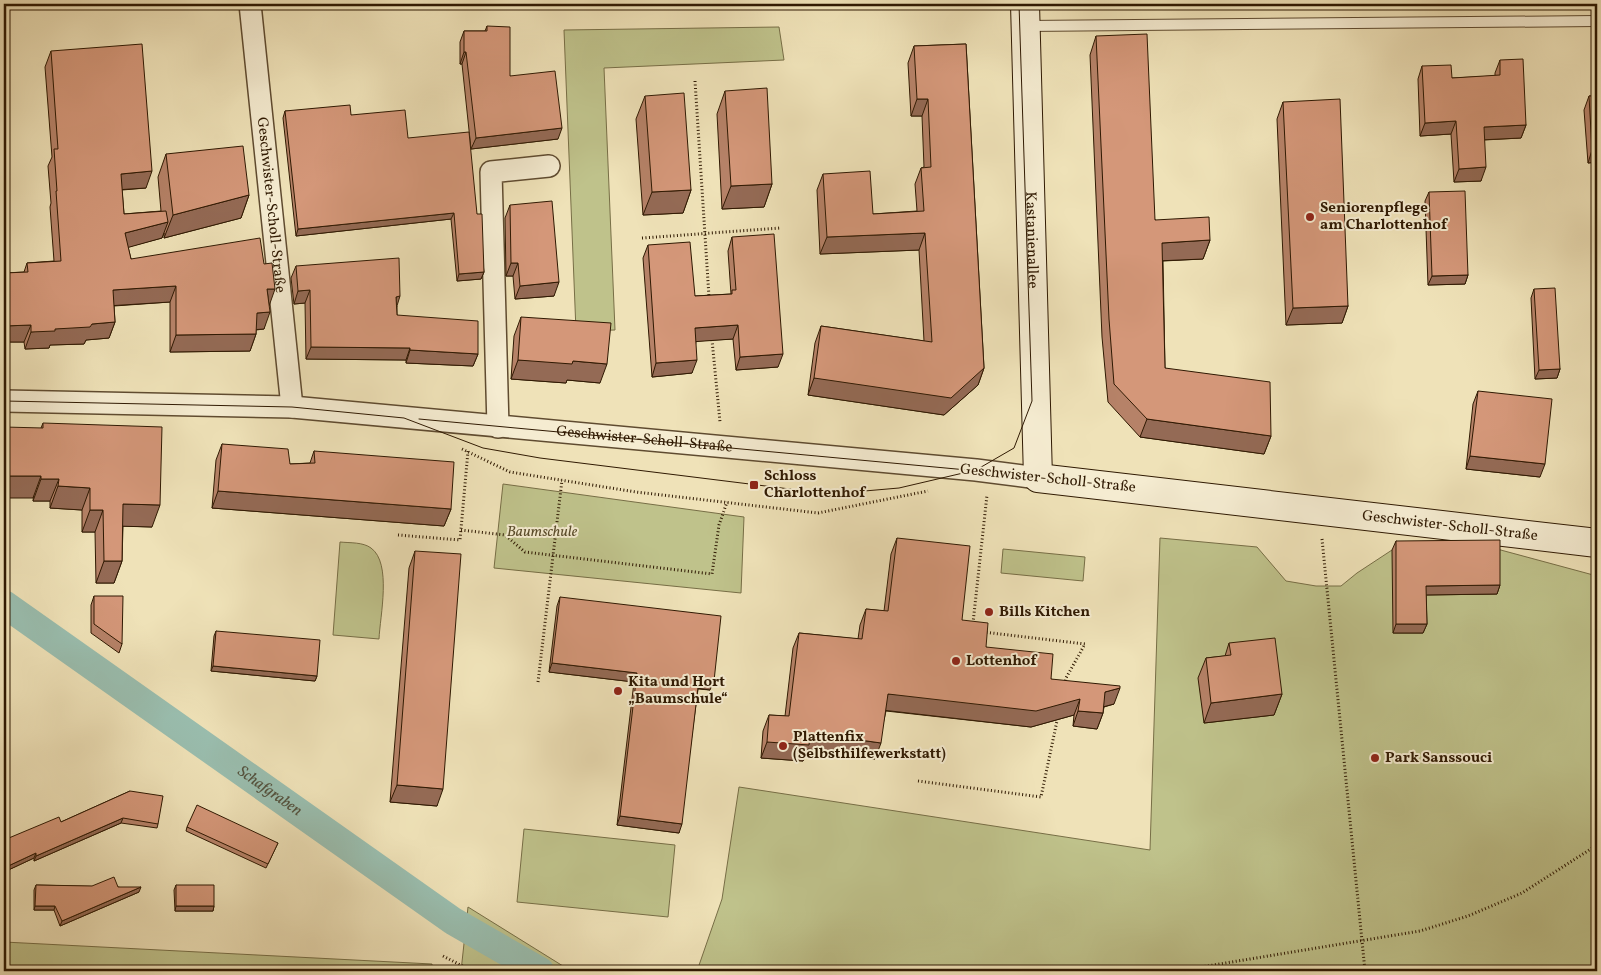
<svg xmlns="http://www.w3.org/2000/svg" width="1601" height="975" font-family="Vollkorn,serif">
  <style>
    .green { fill: #bfc28b; stroke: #776e46 }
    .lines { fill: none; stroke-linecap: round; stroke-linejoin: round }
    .canal { stroke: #9abeaf; stroke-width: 28 }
    .lane-casing { stroke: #5f4b30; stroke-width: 12 }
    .street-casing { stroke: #5f4b30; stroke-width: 24 }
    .secondary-casing { stroke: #2f1902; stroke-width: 30 }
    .path { stroke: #2f1902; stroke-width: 3; stroke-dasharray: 1 2.5; stroke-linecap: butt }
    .lane { stroke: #f5ecd1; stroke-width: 10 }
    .street { stroke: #f5ecd1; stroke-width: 21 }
    .secondary { stroke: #f5ecd1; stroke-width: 28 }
    .tram { stroke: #2f1902; stroke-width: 1 }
    .wall { fill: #b68268; stroke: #2f1902 }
    .shaded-wall { fill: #946a55; stroke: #2f1902 }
    .building { fill: #d49779; stroke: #2f1902 }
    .poi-dot { fill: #8f2418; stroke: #f5ecd1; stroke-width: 2 }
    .labels { text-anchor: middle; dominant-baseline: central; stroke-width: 4; stroke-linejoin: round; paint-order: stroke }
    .street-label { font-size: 15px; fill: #2f1902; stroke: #f5ecd1 }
    .poi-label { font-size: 15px; font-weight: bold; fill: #2f1902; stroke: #f5ecd1; text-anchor: start }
    .park-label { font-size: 15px; font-style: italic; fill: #5a4c2b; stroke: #f5ecd1 }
    .water-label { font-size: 16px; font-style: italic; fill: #54533f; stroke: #f5ecd1 }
  </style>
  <rect width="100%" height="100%" fill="#efe2b8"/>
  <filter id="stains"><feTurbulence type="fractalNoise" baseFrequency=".004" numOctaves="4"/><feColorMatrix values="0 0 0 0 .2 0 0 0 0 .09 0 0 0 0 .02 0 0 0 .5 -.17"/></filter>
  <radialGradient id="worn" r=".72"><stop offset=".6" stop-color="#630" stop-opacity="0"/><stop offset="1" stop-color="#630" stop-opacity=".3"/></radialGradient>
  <path class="green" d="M779,27L784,60L604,68L615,330L576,331L564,30Z
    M503,484L744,517L741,593L494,568Z
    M1160,538L1257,547L1286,581L1316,586H1341L1357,573L1392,550L1497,549L1597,576V971H697L722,899L739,787L1150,850Z
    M340,542C350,543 363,542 371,548C392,563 380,616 379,639L333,635Z
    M1003,549L1085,557L1083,581L1001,573Z
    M524,829L675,845L668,917L517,902Z
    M468,907L571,971H461Z
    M4,942L432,964V971H4Z"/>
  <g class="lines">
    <path class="canal" id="s1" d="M4,604L453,921L540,971"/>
    <g class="lane-casing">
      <path id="lane" d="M1026,26L1597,21"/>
    </g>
    <g class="street-casing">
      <g id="street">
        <path id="s2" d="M250,4L292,407"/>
        <path id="s3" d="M4,401L292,407L976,470L1038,478"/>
        <path d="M498,427L491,172L549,166"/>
      </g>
    </g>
    <g class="secondary-casing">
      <g id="secondary">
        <path id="s4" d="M1025,4L1038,478L1597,543"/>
      </g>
    </g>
    <path class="path" d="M695,81L709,297
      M642,238L780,228
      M712,340L720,422
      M462,449L510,472L636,492L818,513L928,491
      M461,530L505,535L525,552L712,574L719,525L727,502
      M398,535L460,540L468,451
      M1322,539L1365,971
      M973,623L987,495
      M983,632L1085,644L1066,678L1065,683
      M538,682L562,480
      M918,781L1041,797L1058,716
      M443,956L472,971
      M1177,971L1420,931L1468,916L1522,893L1597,845"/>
    <use href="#lane" class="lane"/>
    <use href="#street" class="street"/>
    <use href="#secondary" class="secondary"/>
    <path class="tram" d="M4,401L292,407L404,418L483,448L540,458L830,494L899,488L976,470L1014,448L1032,401L1019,4
      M419,419L967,470"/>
  </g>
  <path class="wall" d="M487,26L510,76L558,139L471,149L462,64H460V42L464,31H485Z
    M1096,36L1155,220L1210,240L1203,259L1163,261L1165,368L1271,436L1264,454L1140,437L1108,402L1102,337L1090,55Z
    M966,44L984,368L978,385L944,415L808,395L815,343L821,326L924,341L919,250L820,254L817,190L823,174L873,214L917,211L915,184L921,168L924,167L922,116H911L908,63L914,46Z
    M51,51L146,188L122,190L124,214L161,211L158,177L166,154L249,195L241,218L164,238V233L162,238L128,247L131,259L269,305L264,329L256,330V334L250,351L170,352V302L114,306L115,322L109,338L86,340L84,344L50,345L49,348L25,349L24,342H4V273L24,272L27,263L54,261L50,207L51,203L48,166L52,157L45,67Z
    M1500,60L1526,125L1521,138L1484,140L1481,181L1454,182L1451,134L1420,136L1418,79L1422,66L1452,78L1495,76V73Z
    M1597,75V162L1588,163L1584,110L1589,96H1595L1594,84Z
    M725,91L772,184L764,207L722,209L717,114Z
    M645,96L691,190L683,213L643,215L636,119Z
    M1283,102L1348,306L1342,323L1286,325L1277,119Z
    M285,111L351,115L408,138L477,214L484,272L481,279L457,281L451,219L296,236L283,118Z
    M1429,192L1468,275L1465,284L1428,285L1425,201Z
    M510,205L554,296L515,299L513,276H506L505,218Z
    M732,237L778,367L736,370L733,339L696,341L692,373L652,377L643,258L648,245L695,296L731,294L728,251Z
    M296,266L397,306V315L478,354L473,366L406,363V360L306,359L305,303L294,304L291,278Z
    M1534,289L1560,369L1557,378L1535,379L1531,298Z
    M521,317L600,383L567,380L566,383L511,379L514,336Z
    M1478,391L1540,477L1466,469L1473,404Z
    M43,423L152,527L123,526L122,561L114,583H96L95,532H82V510L50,508V501H33L41,428Z
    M222,444L290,464L310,463L314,451L451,509L444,526L212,508L216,460Z
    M897,538L962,620L986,647L1051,679L1114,704L1104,707L1103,713L1097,729L1073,726L1074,715L1031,727L886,711L875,759L808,749L803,761L761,758L763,731L769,715L785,716L793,648L799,633L858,639L860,625L866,609L884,611L891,554Z
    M1396,541L1500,585L1497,594L1426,595L1427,624L1423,633H1393L1392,550Z
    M415,551L437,806L390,802L409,568Z
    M94,596L122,644L119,653L91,633V605Z
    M560,597L710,690L698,689L679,833L617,825L634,682L549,672L557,606Z
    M216,631L317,676L315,681L211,671L214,636Z
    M1229,643L1282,694L1274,715L1204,723L1198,678L1206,658L1225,656Z
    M130,791L158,824L157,828L121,823L34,861V858L4,872V840L61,822Z
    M187,827L278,843L266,868L186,831Z
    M36,885L118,887L139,892L60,926L54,910H34V890Z
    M176,885L214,906L213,911H175L174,890Z"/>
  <path class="shaded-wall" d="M464,52H466L462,64H460Z
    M917,99H928L922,116H911Z
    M1456,121L1451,134L1420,136L1425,123Z
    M1526,125L1521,138L1479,140L1484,127Z
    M562,128L558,139L471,149L476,138Z
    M1597,149V162L1588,163L1592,150Z
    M1486,167L1481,181L1454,182L1459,169Z
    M152,171L146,188L115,190L121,174Z
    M772,184L764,207L722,209L731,186Z
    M691,190L683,213L643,215L652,192Z
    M249,195L241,218L164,238L173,215Z
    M8,201L4,213V202Z
    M454,213L451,219L296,236L298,229Z
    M168,222L162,238L119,250L125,233Z
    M925,233L919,250L820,254L827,237Z
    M1210,240L1203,259L1156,261L1162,243Z
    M511,263H518L513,276H506Z
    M484,272L481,279L457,281L459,274Z
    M1468,275L1465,284L1428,285L1432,276Z
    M559,282L554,296L515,299L520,286Z
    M176,286L170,302L107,306L113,290Z
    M267,289H275L269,306Z
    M310,290L305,303L294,304L298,291Z
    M400,296L396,309V297Z
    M1348,306L1342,323L1286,325L1293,308Z
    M270,312L264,329L250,330L257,313Z
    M115,322L109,338L86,340L84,344L50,345L49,348L25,349L31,332L92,324Z
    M31,325L24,342H4V326Z
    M738,325L733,339L690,342L695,328Z
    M256,334L250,351L170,352L176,335Z
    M311,347L410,348L406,360L306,359Z
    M410,350L478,354L473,366L406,363Z
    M783,354L778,367L736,370L740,357Z
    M518,360L573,361L607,364L600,383L567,380L566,383L511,379Z
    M697,360L692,373L652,377L656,363Z
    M984,368L978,385L944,415L808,395L814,378Z
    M1560,369L1557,378L1535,379L1539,370Z
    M1147,419L1271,436L1264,454L1140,437Z
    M1470,456L1545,464L1540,477L1466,469Z
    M4,476H41L33,498H4Z
    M41,479H59L50,501H33Z
    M58,486L90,488L82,510L50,508Z
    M218,491L451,509L444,526L212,508Z
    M123,504L160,505L152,527L115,526Z
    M90,510H103L95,532H82Z
    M104,561H122L114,583H96Z
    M1500,585L1497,594L1423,595L1426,586Z
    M1396,624H1427L1423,633H1393Z
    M552,663L637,673L634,682L549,672Z
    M213,666L317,676L315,681L211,671Z
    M699,679L714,681L710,690L696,688Z
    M1120,688L1114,704L1099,708L1105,692Z
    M888,694L1080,699L1074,715L1031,727L882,710Z
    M1282,694L1274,715L1204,723L1211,703Z
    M1078,711L1103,713L1097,729L1073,726Z
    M810,733L881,743L875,759L808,749L803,761L761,758L767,742Z
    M397,785L443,789L437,806L390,802Z
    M620,816L682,824L679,833L617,825Z
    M123,818L121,823L34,861L36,856Z
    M36,853L34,858L4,872L6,867Z
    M141,887L139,892L60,926L62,921Z
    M35,906H55L54,910H34Z
    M176,906H214L213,911H175Z"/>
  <path class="building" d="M487,26L510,27V76L555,71L562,128L476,138L466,52H464V31H487Z
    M1147,34L1155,220L1209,217L1210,240L1162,243L1165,368L1270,382L1271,436L1147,419L1114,384L1109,319L1096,36Z
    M142,44L152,171L121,174L124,214L166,211L168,222L125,233L131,259L260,238L264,264L272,263L275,289H267L270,312L257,313L256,334L176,335V286L113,290L115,322L92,324L90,327L55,329V331L31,332V325L4,326V273L28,272L27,263L61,261L56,191H57L54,149H58L51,51Z
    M966,44L984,368L951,398L814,378L821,326L932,342L925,233L827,237L823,174L870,171L873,214L924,211L921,168L931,167L928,99H917L914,46Z
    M1523,59L1526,125L1484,127L1486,167L1459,169L1456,121L1425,123L1422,66L1451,65L1452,78L1500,75V60Z
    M767,88L772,184L731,186L725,91Z
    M684,93L691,190L652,192L645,96Z
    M1589,96H1597V149L1592,150Z
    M1340,99L1348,306L1293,308L1283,102Z
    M350,105L351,115L405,110L408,138L469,132L477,214H482L484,272L459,274L454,213L298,229L285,111Z
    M243,146L249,195L173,215L166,154Z
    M4,167L8,201L4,202Z
    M1465,191L1468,275L1432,276L1429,192Z
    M552,201L559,282L520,286L518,263H511L510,205Z
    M774,234L783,354L740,357L738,325L695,328L697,360L656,363L648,245L690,242L695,296L732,294V290H736L732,237Z
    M399,258L400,296L396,297L397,315L478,321V354L410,350V348L311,347L310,290L298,291L296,266Z
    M1555,288L1560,369L1539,370L1534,289Z
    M521,317L611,323L607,364L573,361L572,364L518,360Z
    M1478,391L1552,399L1545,464L1470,456Z
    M43,423L162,427L160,505L123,504L122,561H104L103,510H90V488L58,486L59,479H41V476H4V427L43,428Z
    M222,444L288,449L290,464L315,463L314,451L454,462L451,509L218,491Z
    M897,538L970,546L962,620L988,623L986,647L1053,654L1051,679L1120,686V688L1105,692L1103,713L1078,711L1080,699L1036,711L888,694L881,743L810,733L809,745L767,742L769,715L789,716L799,633L862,639L866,609L888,611Z
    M1500,540V585L1426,586L1427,624H1396V541Z
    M415,551L461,554L443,789L397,785Z
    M94,596H123L122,644L94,624Z
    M560,597L721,616L714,681L699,679L682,824L620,816L637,673L552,663Z
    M216,631L320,640L317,676L213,666Z
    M1275,638L1282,694L1211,703L1206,658L1231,655L1229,643Z
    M130,791L163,796L158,824L123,818L36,856V853L6,867L5,865H4V840L59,817L61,822Z
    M197,805L278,843L268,864L187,827Z
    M114,877L118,887H141L62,921L55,906H35L36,885L92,886Z
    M176,885H214V906H176Z"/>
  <g class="poi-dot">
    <circle cx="1310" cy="217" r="5"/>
    <rect x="749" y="480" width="10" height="10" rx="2.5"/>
    <circle cx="989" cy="612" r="5"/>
    <circle cx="956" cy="661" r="5"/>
    <circle cx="618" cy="691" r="5"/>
    <circle cx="783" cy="746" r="5"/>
    <circle cx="1375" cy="758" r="5"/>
  </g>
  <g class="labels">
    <g class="street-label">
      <text stroke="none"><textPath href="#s2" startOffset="202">Geschwister-Scholl-Straße</textPath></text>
      <text stroke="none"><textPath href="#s4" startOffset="236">Kastanienallee</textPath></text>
      <text stroke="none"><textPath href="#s3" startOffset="642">Geschwister-Scholl-Straße</textPath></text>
      <text transform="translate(1048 479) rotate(6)">Geschwister-Scholl-Straße</text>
      <text stroke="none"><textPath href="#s4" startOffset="889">Geschwister-Scholl-Straße</textPath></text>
    </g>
    <g class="poi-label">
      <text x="1320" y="208">Seniorenpflege<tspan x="1320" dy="17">am Charlottenhof</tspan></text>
      <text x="764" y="476">Schloss<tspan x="764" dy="17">Charlottenhof</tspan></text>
      <text x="999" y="612">Bills Kitchen</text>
      <text x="966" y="661">Lottenhof</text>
      <text x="628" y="682">Kita und Hort<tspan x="628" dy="17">„Baumschule“</tspan></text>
      <text x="793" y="737">Plattenfix<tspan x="793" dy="17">(Selbsthilfewerkstatt)</tspan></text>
      <text x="1385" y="758">Park Sanssouci</text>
    </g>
    <g class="park-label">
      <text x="542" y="532">Baumschule</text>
    </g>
    <g class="water-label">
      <text stroke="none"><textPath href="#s1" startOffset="325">Schafgraben</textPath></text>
    </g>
  </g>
  <rect width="1601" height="975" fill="none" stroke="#efe2b8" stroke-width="20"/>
  <rect x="5" y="5" width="1591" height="965" fill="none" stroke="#2f1902" stroke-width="2.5"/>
  <rect x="10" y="10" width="1581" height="955" fill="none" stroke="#2f1902"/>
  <rect width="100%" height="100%" filter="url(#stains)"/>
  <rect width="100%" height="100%" fill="url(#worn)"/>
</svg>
